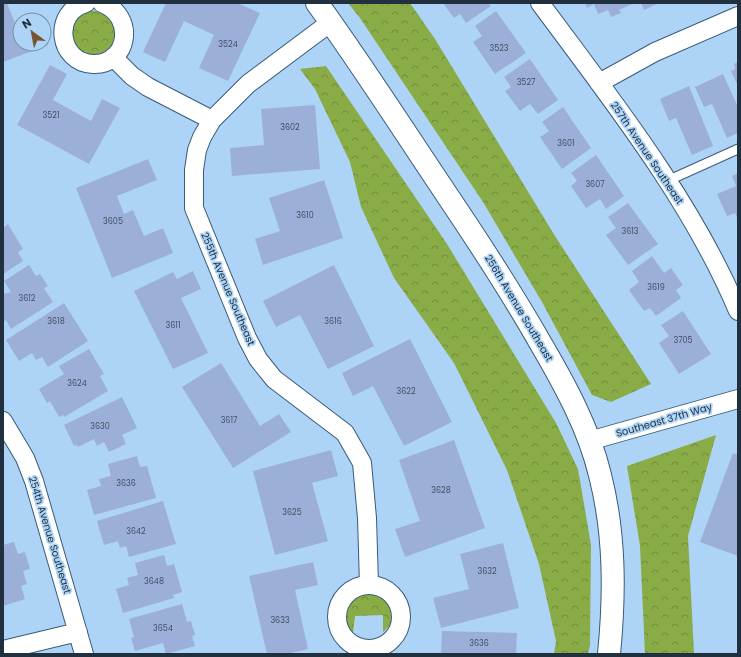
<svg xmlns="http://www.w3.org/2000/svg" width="741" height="657" font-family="Poppins,sans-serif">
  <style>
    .forest { fill: url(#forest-crowns) }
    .building { fill: #9cafd9 }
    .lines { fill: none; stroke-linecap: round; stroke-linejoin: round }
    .service-casing { stroke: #385b79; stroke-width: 11 }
    .minor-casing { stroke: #385b79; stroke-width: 20 }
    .tertiary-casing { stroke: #385b79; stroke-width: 24 }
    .service { stroke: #fff; stroke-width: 9 }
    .minor { stroke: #fff; stroke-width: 18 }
    .tertiary { stroke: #fff; stroke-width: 22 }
    .labels { text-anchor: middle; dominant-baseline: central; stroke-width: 3.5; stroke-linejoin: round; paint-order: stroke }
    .number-label { font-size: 8px; fill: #405065 }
    .street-label { font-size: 10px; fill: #21303e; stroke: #add4f7 }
  </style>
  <defs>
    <pattern id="forest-crowns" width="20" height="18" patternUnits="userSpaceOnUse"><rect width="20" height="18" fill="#89ac46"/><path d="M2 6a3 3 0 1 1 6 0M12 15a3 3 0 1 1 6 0" fill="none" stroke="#708c3c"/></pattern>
  </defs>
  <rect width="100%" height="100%" fill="#add4f7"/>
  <path class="forest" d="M348,3H410L435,39L555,236L651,384L611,402L592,395L542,302L483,202L360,18Z
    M71 33a22 22 0 1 1 44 0a22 22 0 1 1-44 0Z
    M326,66L447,244L556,423L578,469L591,545L590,645L588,654H554L556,641L539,564L507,470L454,363L394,278L361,207L350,162L315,89L300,69Z
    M716,435L688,536L694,654H645L640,546L627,466Z
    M369,593C386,595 393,606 393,622L383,632V615L355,616L353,633C351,630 347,625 346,622C342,606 355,595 369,593Z"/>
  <path class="building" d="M3,3H7L17,29L20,28V44H44V35L48,45L3,62Z
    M166,3H237L260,13L228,81L199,68L214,35L184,21L165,62L143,52Z
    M443,3H488L491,6L466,23L460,14L454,18Z
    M585,3H635L619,10L621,13L611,17L608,10L598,14L594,4L587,8Z
    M641,3H659L644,10Z
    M496,11L526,53L495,74L473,42L482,36L475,26Z
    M530,59L558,100L538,114L530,104L520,111L505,91L511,87L504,77Z
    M738,62V86L731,71L735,69L734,64Z
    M50,65L67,74L53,100L91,121L102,99L120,108L89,164L17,125Z
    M723,74L738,107V133L727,138L712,104L704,107L695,87Z
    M689,86L713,146L692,155L676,118L669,121L660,99Z
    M315,105L320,169L232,176L230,148L264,145L261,109Z
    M563,107L591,148L562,169L540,137L549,131L542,122Z
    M596,155L624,196L606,209L600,199L586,208L571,186L577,181L571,173Z
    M148,159L157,180L117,196L124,214L133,210L144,236L163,228L173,253L112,278L76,188Z
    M738,173V220L735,213L727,216L717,194L736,186L732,176Z
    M324,180L343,238L263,265L255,239L280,231L269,198Z
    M628,203L658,244L628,265L606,235L616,228L608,217Z
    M8,224L23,249L18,252L23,261L3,274V228Z
    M652,256L664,273L671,268L683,285L676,290L681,298L656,316L650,308L644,311L629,290L639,282L632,271Z
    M29,265L36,276L40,274L48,286L44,288L53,302L11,329L6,320L3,322V294L11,292L4,281Z
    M334,265L374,346L328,369L300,315L276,327L263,301Z
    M193,271L201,289L181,298L208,353L173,369L134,291L173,272L177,279Z
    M64,303L88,341L48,367L42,357L36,360L32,353L19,361L6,340Z
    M683,311L711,354L679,374L659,343L669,336L661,325Z
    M410,339L452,422L404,446L373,386L353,396L342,373Z
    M89,349L104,374L100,376L108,391L64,417L63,415L59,417L50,401L47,403L39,389L64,374L59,366Z
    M221,363L260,426L279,414L291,432L233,468L182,387Z
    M122,397L137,428L122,435L126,444L109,452L104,442L97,446L94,439L78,447L77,445L74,446L64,425Z
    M454,440L485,528L405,557L395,529L420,521L399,460Z
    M331,450L338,476L312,483L328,541L275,555L253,471Z
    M733,453L738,455V556L700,542Z
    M137,456L140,467L147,466L156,498L94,515L87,490L101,486L99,479L111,476L108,464Z
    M163,501L176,544L129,557L126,546L120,548L118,541L104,545L97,521Z
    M14,542L18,554L25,552L30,569L23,571L27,584L21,586L25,599L3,606V545Z
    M503,543L519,608L441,628L433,598L469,589L460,554Z
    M164,555L167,566L174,564L182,592L173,595L174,598L123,613L116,589L129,585L127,578L138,575L135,563Z
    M313,562L318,585L295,590L308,649L287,654H267L249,576Z
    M182,604L187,622L191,621L195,635L192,636L195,646L166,654L163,643L135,651L131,638L134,637L129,619Z
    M442,631L517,633L516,654H441Z"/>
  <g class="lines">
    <g class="service-casing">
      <path id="service" d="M667,181L738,149"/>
    </g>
    <g class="minor-casing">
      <path id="minor" d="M86,3C52,12 58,63 93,64C129,65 136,16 102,3
        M540,3C611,99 692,201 738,311
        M331,22L248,84L212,120L202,137L197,150L194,170V208L247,338L258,359L274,379L345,433L362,463L367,518L369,585
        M113,57L132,76L148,87L212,120
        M599,83L655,52L738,16
        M3,421L25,458L34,481L84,654
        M589,441L738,399
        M337 617a32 32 0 1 1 64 0a32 32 0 1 1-64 0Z
        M3,650L78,632"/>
    </g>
    <g class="tertiary-casing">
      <path id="tertiary" d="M317,3C362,65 404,131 447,195C480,244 512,293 541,344C565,385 589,429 600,475C615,534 615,593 609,654"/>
    </g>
    <use href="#service" class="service"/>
    <use href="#minor" class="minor"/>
    <use href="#tertiary" class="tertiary"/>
  </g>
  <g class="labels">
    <g class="number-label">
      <text x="228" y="44">3524</text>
      <text x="499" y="48">3523</text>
      <text x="526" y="82">3527</text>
      <text x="51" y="115">3521</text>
      <text x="290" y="127">3602</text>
      <text x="566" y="143">3601</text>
      <text x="595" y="184">3607</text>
      <text x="305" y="215">3610</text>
      <text x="113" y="221">3605</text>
      <text x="630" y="231">3613</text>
      <text x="656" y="287">3619</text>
      <text x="27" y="298">3612</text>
      <text x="56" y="321">3618</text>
      <text x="333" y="321">3616</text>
      <text x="173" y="325">3611</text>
      <text x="683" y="340">3705</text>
      <text x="77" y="383">3624</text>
      <text x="406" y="391">3622</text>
      <text x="229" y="420">3617</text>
      <text x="100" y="426">3630</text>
      <text x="126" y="483">3636</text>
      <text x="441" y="490">3628</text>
      <text x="292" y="512">3625</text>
      <text x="136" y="531">3642</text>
      <text x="487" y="571">3632</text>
      <text x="154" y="581">3648</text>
      <text x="280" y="620">3633</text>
      <text x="163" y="628">3654</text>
      <text x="479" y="643">3636</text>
    </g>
    <g class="street-label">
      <text transform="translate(647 153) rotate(56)">257th Avenue Southeast</text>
      <text transform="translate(228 289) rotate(67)">255th Avenue Southeast</text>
      <text transform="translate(519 308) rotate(59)">256th Avenue Southeast</text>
      <text transform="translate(664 420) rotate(-16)">Southeast 37th Way</text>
      <text transform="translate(50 535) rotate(73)">254th Avenue Southeast</text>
    </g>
  </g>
  <rect width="741" height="657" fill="none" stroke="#21303e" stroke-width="8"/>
  <g transform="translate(32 32) rotate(328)"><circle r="19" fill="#add4f7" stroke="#7592ad"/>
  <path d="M0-3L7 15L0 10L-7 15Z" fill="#78542e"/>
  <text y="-6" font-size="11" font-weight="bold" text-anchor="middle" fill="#21303e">N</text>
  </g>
</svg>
